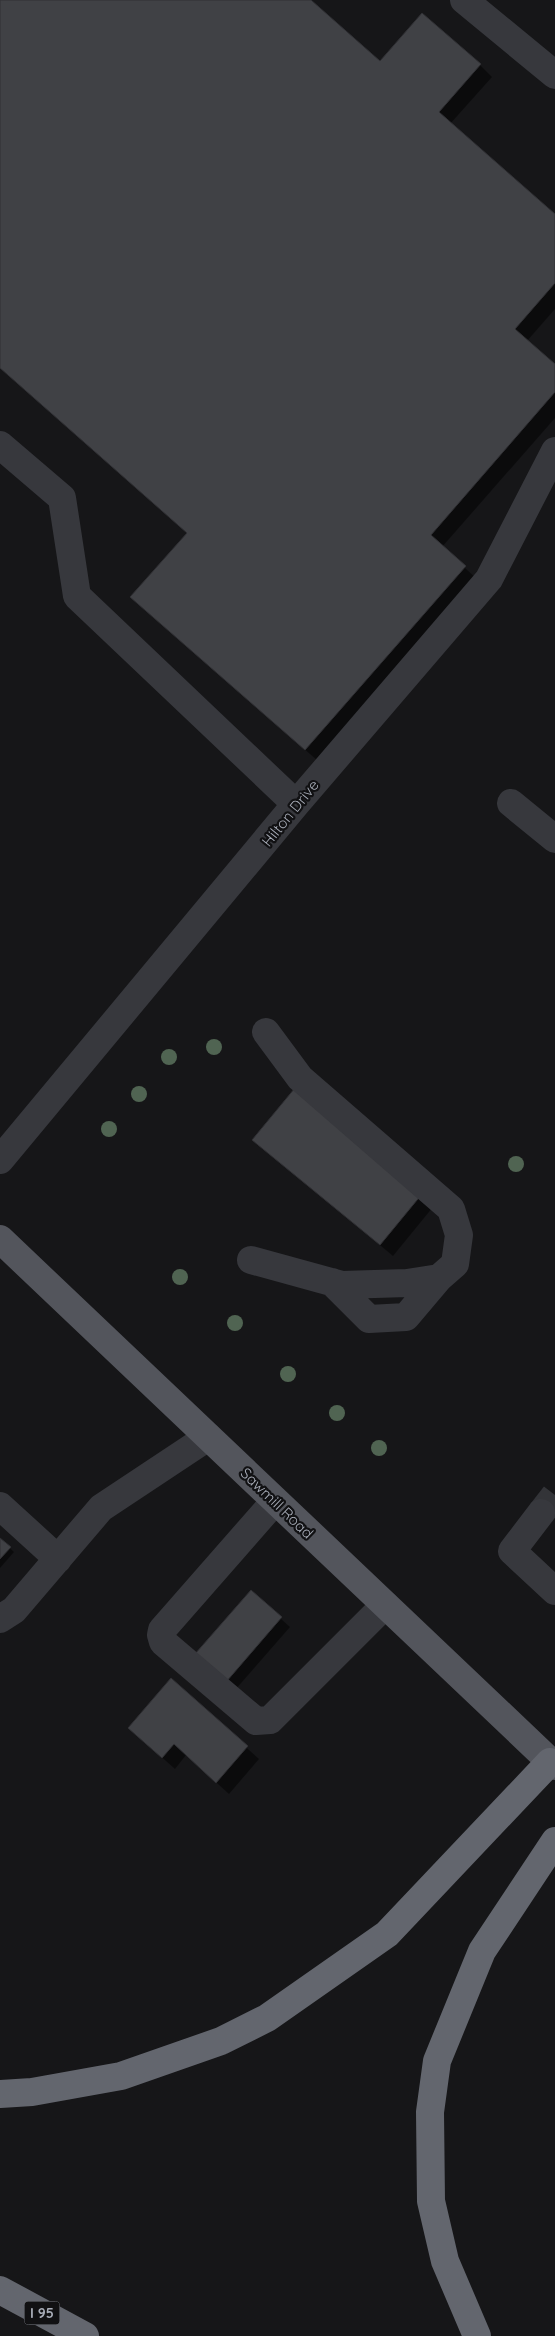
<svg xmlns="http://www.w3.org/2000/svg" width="555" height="2336" font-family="Quicksand,sans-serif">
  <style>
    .shadow { fill: #0007 }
    .building { fill: #404145; stroke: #303034 }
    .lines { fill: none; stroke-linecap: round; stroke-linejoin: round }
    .minor-tunnel { stroke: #333438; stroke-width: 28; stroke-dasharray: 28 14; stroke-linecap: butt }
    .minor { stroke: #37383d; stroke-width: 28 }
    .major { stroke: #53555c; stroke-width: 28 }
    .highway { stroke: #63666e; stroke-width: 28 }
    .tree { fill: #506452 }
    .labels { text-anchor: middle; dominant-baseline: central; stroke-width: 4.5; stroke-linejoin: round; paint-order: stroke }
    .shield { fill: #111113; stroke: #7b7e86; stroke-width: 1 }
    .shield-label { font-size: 14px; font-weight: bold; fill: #a8adb8 }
    .street-label { font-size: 15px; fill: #a8adb8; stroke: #111113 }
  </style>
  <rect width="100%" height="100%" fill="#161618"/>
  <path class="shadow" d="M0,0H309L380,62L480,65L492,77L450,124L555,216V309L527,341L555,365V418L442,547L477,579L318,761L144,609L188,533L0,368Z
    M295,1090L433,1207L393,1256L254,1140Z
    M0,1539L14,1552L0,1568Z
    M251,1592L290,1627L235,1690L205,1663Z
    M171,1680L259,1759L229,1794L186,1755L175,1769L129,1728Z"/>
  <path class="building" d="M0,0H311L380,61L422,13L481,64L439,112L555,214V283L515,329L555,364V392L431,535L466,566L305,750L130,597L187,533L0,368Z
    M295,1088L422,1194L380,1245L252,1140Z
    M0,1538L11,1547L0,1559Z
    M251,1590L282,1617L226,1682L195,1654Z
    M171,1678L248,1746L216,1783L174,1744L162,1758L128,1728Z"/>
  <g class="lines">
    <path class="minor-tunnel" d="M541,1513L555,1495"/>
    <path class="minor" d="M464,0L555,75
      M0,445L62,498L77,596L296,804
      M511,803L555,839
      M0,1160L296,804L489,579L555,451
      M251,1260L342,1285L407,1283L439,1278L455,1264L459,1235L451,1209L300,1078L266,1032
      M332,1282L369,1319L406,1317L439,1278
      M275,1501L162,1630L161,1635L163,1642L256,1721L270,1720L385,1605
      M0,1506L58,1559
      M541,1513L512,1551L555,1591
      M0,1619L14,1610L101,1508L208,1437"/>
    <path class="major" d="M0,1239L555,1766"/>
    <path class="highway" d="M0,2094L32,2092L121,2076L221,2041L267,2018L387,1934L550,1762
      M0,2290L85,2336
      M477,2336L445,2261L431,2201L430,2112L437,2061L482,1951L555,1841"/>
  </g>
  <g class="tree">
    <circle cx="214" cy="1047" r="8"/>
    <circle cx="169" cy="1057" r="8"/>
    <circle cx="139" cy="1094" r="8"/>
    <circle cx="109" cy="1129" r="8"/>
    <circle cx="516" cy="1164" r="8"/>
    <circle cx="180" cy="1277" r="8"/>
    <circle cx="235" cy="1323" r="8"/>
    <circle cx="288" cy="1374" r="8"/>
    <circle cx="337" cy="1413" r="8"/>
    <circle cx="379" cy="1448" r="8"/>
  </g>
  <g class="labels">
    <rect class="shield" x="24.5" y="2301.5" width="35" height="23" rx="4"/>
    <g class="shield-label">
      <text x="42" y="2313">I 95</text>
    </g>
    <g class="street-label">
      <text transform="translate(290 813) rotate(-51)">Hilton Drive</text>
      <text transform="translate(277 1503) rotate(44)">Sawmill Road</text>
    </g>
  </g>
</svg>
